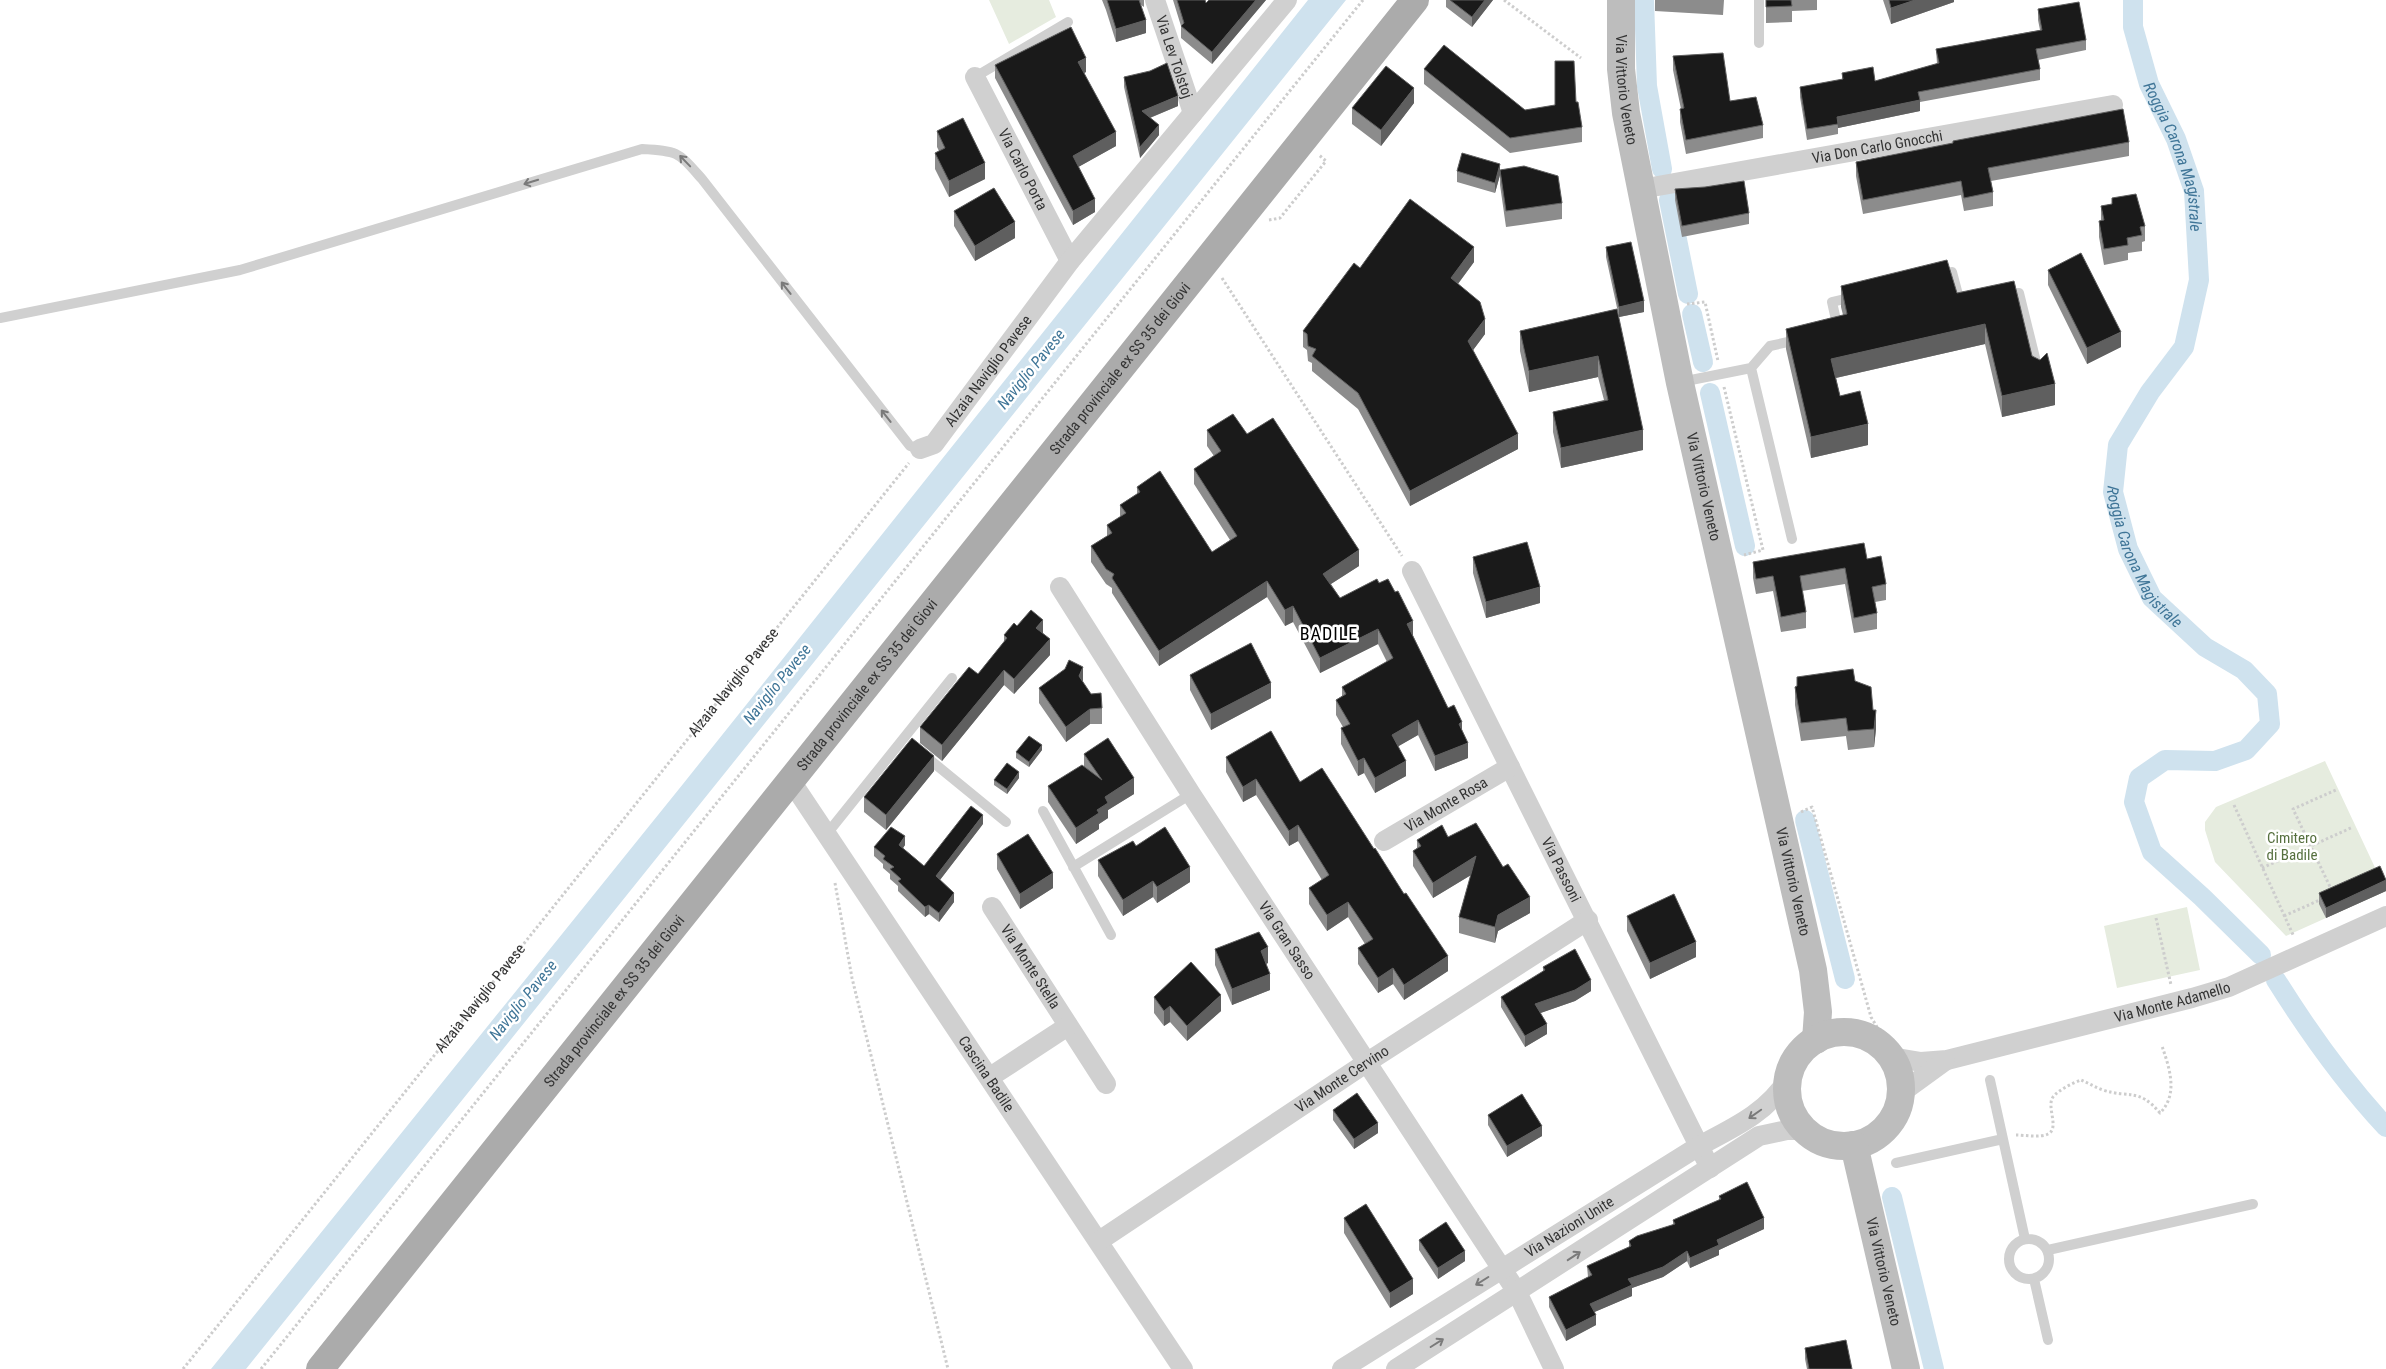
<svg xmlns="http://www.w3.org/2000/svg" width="2386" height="1369" font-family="'Roboto Condensed',sans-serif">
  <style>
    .green { fill: #e6ecdf }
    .water { fill: #cfe2ee }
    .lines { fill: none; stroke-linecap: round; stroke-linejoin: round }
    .canal { stroke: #cfe2ee; stroke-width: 20 }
    .path { stroke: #cdcdcd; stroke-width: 3; stroke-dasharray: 2.5 2.5; stroke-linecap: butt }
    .lane { stroke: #d0d0d0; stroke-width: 10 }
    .street { stroke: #d0d0d0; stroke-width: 20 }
    .secondary { stroke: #bdbdbd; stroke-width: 28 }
    .primary { stroke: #ababab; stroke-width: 28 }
    .wall { fill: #8c8c8c }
    .shaded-wall { fill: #5f5f5f }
    .building { fill: #1a1a1a; stroke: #5f5f5f }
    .oneway { stroke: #7a7a7a }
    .labels { text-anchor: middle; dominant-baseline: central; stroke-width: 5; stroke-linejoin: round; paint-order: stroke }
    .street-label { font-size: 15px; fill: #333; stroke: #fff }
    .park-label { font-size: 15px; fill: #56703f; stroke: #fff }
    .water-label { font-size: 16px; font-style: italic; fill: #3f7597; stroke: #fff }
    .quarter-label { font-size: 18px; letter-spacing: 1px; fill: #000; stroke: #fff }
  </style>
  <rect width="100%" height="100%" fill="#fff"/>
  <path class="green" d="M989,0H1049L1056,17L1009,44Z
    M2325,761L2386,891L2286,936L2215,862L2205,830V822L2216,807Z
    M2187,907L2200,970L2117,988L2104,926Z"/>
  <path class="water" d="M1308,0H1346L246,1369H211L683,784Z"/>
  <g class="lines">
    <g class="canal">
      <path d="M1644,0L1647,86L1662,169"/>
      <path id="s1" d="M2133,0V27L2149,84L2176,139L2194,191L2199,280L2184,347L2150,392L2118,445L2113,492L2128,549L2152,598L2205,647L2244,670L2267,694L2270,724L2246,750L2215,761L2165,760L2139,778L2134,802L2152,852L2202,897L2261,955"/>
      <path d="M1669,200L1688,294"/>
      <path d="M1692,314L1703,362"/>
      <path d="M1710,393L1745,546"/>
      <path d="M1805,820L1845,979"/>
      <path d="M2276,980C2308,1031 2345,1083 2386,1127"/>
      <path d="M1892,1197L1934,1369"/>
    </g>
    <g class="path">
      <path d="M1504,0L1581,58"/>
      <path d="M1269,220L1280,218L1326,161L1319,155"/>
      <path d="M1222,278L1402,556"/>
      <path d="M1687,304L1705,302L1718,361"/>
      <path d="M1724,387L1763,550L1744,555"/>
      <path d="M2234,805L2294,937"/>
      <path d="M1801,812L1812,807L1871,1017L1877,1027L1890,1038"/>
      <path d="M2262,868L2353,827"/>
      <path d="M835,883L852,978L948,1369"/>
      <path d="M2332,891L2293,809L2336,790"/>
      <path d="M2284,916L2322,899"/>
      <path d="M2156,918L2171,985"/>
      <path d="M2016,1135C2025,1135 2040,1138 2048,1134C2060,1128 2046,1107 2053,1097C2058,1090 2073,1083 2081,1080C2088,1083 2095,1087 2103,1090C2130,1099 2138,1087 2160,1113C2179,1094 2169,1067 2162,1046"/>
      <path id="s2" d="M183,1369L909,463"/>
      <path d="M261,1369L1363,0"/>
    </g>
    <path class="lane" d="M1759,43V0
      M975,77L1068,22
      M1940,276L1952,272L1961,306
      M2004,296L2019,293L2038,370
      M0,318L240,270L642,149C679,151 678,152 702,179L910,446L920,449
      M1838,329L1832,302L1853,297
      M1751,368L1792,539
      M1681,382L1751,368L1770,346L1797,340
      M924,755L1006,822
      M1043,811L1111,935
      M826,835L952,678
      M1073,867L1191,794
      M1990,1080L2025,1239
      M1896,1163L2003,1139
      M2009 1259a20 20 0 1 1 40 0a20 20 0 1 1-40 0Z
      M2048,1250L2253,1204
      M2034,1279L2048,1340"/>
    <g class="street">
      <path id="s3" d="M1155,0L1193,113"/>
      <path id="s4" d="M975,77L1070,261"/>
      <path id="s5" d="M1641,189L2113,105"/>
      <path id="s6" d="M920,449L934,444L1070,261L1287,0"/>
      <path id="s7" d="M1412,571L1710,1168"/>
      <path id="s8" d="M1060,587L1191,794L1517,1292L1554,1369"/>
      <path id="s9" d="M791,781L1183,1369"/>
      <path id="s10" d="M1384,841L1510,767"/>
      <path id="s11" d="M992,907L1106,1084"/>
      <path id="s12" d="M1891,1057L1921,1062L1947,1060L2192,998L2229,987L2386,916"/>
      <path d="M990,1077L1068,1026"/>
      <path d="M1901,1093L1945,1061"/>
      <path id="s13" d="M1099,1241L1366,1063L1588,920"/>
      <path id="s14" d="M1342,1369L1699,1146C1733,1128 1767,1113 1788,1079"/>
      <path d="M1396,1369L1759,1136L1787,1130H1805"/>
    </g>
    <g class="secondary">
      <path id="s15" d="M1621,0V69L1626,113L1680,383L1813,970L1818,1012L1816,1040"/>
      <circle cx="1844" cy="1089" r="57"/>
      <path id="s16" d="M1854,1145L1906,1369"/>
    </g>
    <path class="primary" id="s17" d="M320,1369L1415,0"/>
  </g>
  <path class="wall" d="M1102,0H1144V7L1141,5L1146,33L1116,42L1106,10Z
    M1173,0H1205L1206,3L1266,0L1212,64L1181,38V26Z
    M1446,0H1493L1472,27L1446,7Z
    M1655,0H1724L1723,15L1655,11Z
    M1766,0H1817V10L1792,11V22L1766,23Z
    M1883,0H1954V2L1891,24Z
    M2038,9L2086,40V50L2038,60L2040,69V80L1920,102V111L1838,128V134L1807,140L1800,97V87L1842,80V73L1875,81L1937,64L1936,49L2040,30L2038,20Z
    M1673,56L1730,101L1763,125V138L1686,154L1680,122V109H1681L1673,70Z
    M995,65L1086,72L1084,73L1116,146L1078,167L1095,212L1073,225L995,78Z
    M1424,69L1525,110L1576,102L1582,127V142L1510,153L1424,84Z
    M1124,77L1178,106L1150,118L1159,135L1140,158L1124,87Z
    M1414,103L1381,146L1352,124V108Z
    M937,131L985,179L949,197L935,169V153L939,151L937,147Z
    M2129,142V156L1991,181L1993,192V206L1964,211L1961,195L1863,214L1856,176V162Z
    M1500,170L1562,203V219L1506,227L1500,185V175L1495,193L1457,182V171Z
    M1675,189L1749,213V224L1682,237L1675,200Z
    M2112,198L2145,226V241L2142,242V251L2128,253V260L2104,265L2099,237V221H2101V206L2112,204Z
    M954,211L1015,238L975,261L954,226Z
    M1606,247L1644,312L1619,317L1606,257Z
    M1474,262L1458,284L1485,334L1473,350L1518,449L1410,506L1358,409L1312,371V363L1308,361L1307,350L1303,347V331L1360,268Z
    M2048,270L2121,347L2087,364L2048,285Z
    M1841,286L1957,293L2032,356L2055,405L2002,417L1985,344L1836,378L1840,396L1868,445L1811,458L1786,349V329L1843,315L1841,307Z
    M1617,309L1643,450L1561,468L1553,432V412L1604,400L1598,377L1529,392L1520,351V331Z
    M1207,430L1247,434L1359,566L1331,584L1340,598L1379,583L1413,636L1448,708L1462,730L1468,758L1435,771L1418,735L1398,746L1406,776L1375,793L1364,773L1358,776L1341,744V728L1343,727L1336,715V700L1342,696V687L1387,662L1378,644L1320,673L1293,622L1285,626L1267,597L1159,666L1112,593V588L1106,584L1091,562V546L1107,536V525L1120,517V505L1137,494V487L1212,552L1230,540L1194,484V469L1214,456L1207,446Z
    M1473,557L1540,603L1486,618L1473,573Z
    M1867,559L1886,584V600L1875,602L1877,613V629L1854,633L1845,584L1802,591L1806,612V628L1781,632L1773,591L1756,594L1753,578V562Z
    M1017,626L1043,634L1050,655L1014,694L1004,685L942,761L920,743V727L978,674L1004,642V635Z
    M1190,675L1271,698L1211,730L1190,690Z
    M1797,677L1873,710L1876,729L1874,747L1848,750L1846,736L1801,741L1795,705V687L1797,686Z
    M1083,683L1091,694L1102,708V724H1090L1066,742L1039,703V688Z
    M1042,750L1029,767L1016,758V752Z
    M1084,754L1134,794L1108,810V818L1099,824V829L1076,844L1048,802V786L1084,766Z
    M1226,757L1300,782L1448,971L1404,1000L1393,984L1378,993L1358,964V948L1365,944L1348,917L1327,931L1309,904V888L1322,880L1298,841L1289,846L1256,795L1243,802L1226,772Z
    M934,771L886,830L864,812V797Z
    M1019,778L1007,794L994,785V780Z
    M983,824L940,880L954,902L939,922L929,914L925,917L898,891V886L890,879V874L883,868V864L874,856V847L905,845L903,848L924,866Z
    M1448,837L1530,913L1498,931L1495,943L1459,933V917L1471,875L1433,898L1413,866V851L1417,848V840Z
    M1136,846L1190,882L1157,903L1153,897L1123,916L1098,876V860Z
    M997,854L1053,888L1020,909L997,869Z
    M2386,879V891L2326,918L2319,904V893Z
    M1627,916L1696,957L1650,979L1627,931Z
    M1215,949L1268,963L1266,964L1270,990L1232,1005L1215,965Z
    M1543,967L1591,991L1575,1001L1540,1013L1547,1034L1525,1047L1501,1007V997L1543,972Z
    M1154,997L1221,1011L1187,1041L1170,1022L1164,1026L1154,1013Z
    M1333,1110L1378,1133L1354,1149L1333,1120Z
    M1488,1115L1542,1136L1507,1157L1488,1125Z
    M1719,1196L1764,1229L1719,1250V1255L1690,1268L1687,1261L1663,1277L1632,1288V1296L1594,1312L1596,1325L1566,1341L1549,1307V1297L1588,1277L1587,1266L1629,1247V1241L1673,1225V1220L1719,1200Z
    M1344,1218L1413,1294L1390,1308L1344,1233Z
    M1419,1240L1465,1261L1438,1279L1419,1250Z
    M1805,1348L1852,1369H1807L1805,1359Z"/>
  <path class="shaded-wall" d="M1256,0H1266L1212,64V52Z
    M1485,0H1493L1472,27V17Z
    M1915,0H1954V2L1891,24V8Z
    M1146,20V33L1116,42V29Z
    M1086,58V72L1078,76V62Z
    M1414,88V103L1381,146V130Z
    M1178,96V106L1142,121V111Z
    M1920,100V111L1838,128L1837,117Z
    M1159,125V135L1140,158V147Z
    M1116,132V146L1073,170V156Z
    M985,163V179L949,197V181Z
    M1500,164V175L1495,193V183Z
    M1095,199V212L1073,225V211Z
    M1015,222V238L975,261V246Z
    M1474,247V262L1451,293V278Z
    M1644,301V312L1619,317V307Z
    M1485,319V334L1468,357V341Z
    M1985,324V344L1831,379V359Z
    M2121,332V347L2087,364V348Z
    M1598,356V377L1529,392V371Z
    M2055,384V405L2002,417V396Z
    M1868,424V445L1811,458V437Z
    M1643,430V450L1561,468V448Z
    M1518,434V449L1410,506V491Z
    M1359,550V566L1323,589V574Z
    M1267,581V597L1159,666V651Z
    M1540,587V603L1486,618V602Z
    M1293,606V622L1285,626V610Z
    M1043,620V635L1036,628Z
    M1413,621V636L1407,639V624Z
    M1378,629V644L1320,673V658Z
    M1050,639V655L1014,694V679Z
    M1083,667V682L1079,676Z
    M1004,670V685L942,761V745Z
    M1271,683V698L1211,730V714Z
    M1090,709V724L1066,742V727Z
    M1876,710V729L1874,747V729Z
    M1418,720V735L1392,750V735Z
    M1462,722V737L1459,724Z
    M1468,743V758L1435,771V756Z
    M1042,745V750L1029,767V762Z
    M934,756V771L886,830V815Z
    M1364,758V773L1358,776V761Z
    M1406,761V776L1375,793V778Z
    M1019,772V778L1007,794V789Z
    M1134,778V794L1108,810V818L1099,824V829L1076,844V828L1105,797Z
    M1256,779V795L1243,802V787Z
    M983,815V824L936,885V876Z
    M1298,825V841L1289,846V831Z
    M905,836V845L899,854V845Z
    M1476,856V872L1433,898V883Z
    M1190,867V882L1157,903V887Z
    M1053,873V888L1020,909V894Z
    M2386,880V891L2326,918V908Z
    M1153,881V897L1123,916V900Z
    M954,893V902L939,922V913Z
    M1530,897V913L1498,931L1495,943V927L1498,915Z
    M1348,902V917L1327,931V915Z
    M929,905V914L925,917V907Z
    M1696,942V957L1650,979V963Z
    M1268,947V963L1261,966V951Z
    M1448,956V971L1404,1000V985Z
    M1393,968V984L1378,993V978Z
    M1270,974V990L1232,1005V989Z
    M1591,980V991L1575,1001L1535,1015V1004Z
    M1221,995V1011L1187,1041V1026Z
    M1170,1006V1022L1164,1026V1011Z
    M1547,1024V1034L1525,1047V1036Z
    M1378,1123V1133L1354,1149V1139Z
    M1542,1126V1136L1507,1157V1146Z
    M1764,1218V1229L1719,1250V1255L1690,1268V1258L1717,1240Z
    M1465,1251V1261L1438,1279V1268Z
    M1687,1251V1261L1663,1277L1632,1288V1296L1590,1314V1304L1628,1279Z
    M1413,1279V1294L1390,1308V1293Z
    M1596,1315V1325L1566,1341V1330Z"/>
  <path class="building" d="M1107,0H1139L1146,20L1116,29Z
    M1177,0H1205L1206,3L1209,0H1256L1212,52L1181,26L1184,23Z
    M1450,0H1485L1472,17Z
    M1766,0H1791L1792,6L1766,7Z
    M1889,0H1915L1891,8Z
    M2079,2L2086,40L2036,49L2040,69L1918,92L1920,100L1837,117L1838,124L1807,129L1800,87L1843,79L1842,73L1873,67L1875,81L1939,63L1936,49L2042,30L2038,9Z
    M1071,27L1086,58L1078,62L1116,132L1073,156L1095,199L1073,211L995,65Z
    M1444,45L1525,110L1555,105V61H1574L1576,102H1578L1582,127L1510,138L1424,69Z
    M1723,53L1730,101L1756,97L1763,125L1686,140L1680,109L1684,108L1673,56Z
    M1167,63L1178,96L1142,111L1159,125L1140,147L1124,77L1150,71Z
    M1386,66L1414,88L1381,130L1352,108Z
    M2123,109L2129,142L1988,168L1993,192L1964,198L1961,181L1863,200L1856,162L1953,143V141Z
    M963,118L985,163L949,181L935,153L945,148L937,131Z
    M1462,153L1500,164L1495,183L1457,171Z
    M1524,166L1558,176L1562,203L1506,211L1500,170Z
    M1744,181L1749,213L1682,226L1675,189L1705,187Z
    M994,188L1015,222L975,246L954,211Z
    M2136,194L2145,226L2140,227L2142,235L2127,238L2128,245L2104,249L2099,221L2104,220L2101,206L2112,204V198Z
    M1410,199L1474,247L1451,278L1480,302L1485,319L1468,341L1518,434L1410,491L1358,393L1312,356L1316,349L1308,346L1307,334L1303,331L1354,263L1360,268Z
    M1631,242L1644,301L1619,307L1606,247Z
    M2081,253L2121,332L2087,348L2048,270Z
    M1947,260L1957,293L2014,281L2032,356L2040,360L2047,353L2055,384L2002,396L1985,324L1831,359L1840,396L1860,391L1868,424L1811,437L1786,329L1847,314L1841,286Z
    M1617,309L1643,430L1561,448L1553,412L1608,400L1598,356L1529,371L1520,331Z
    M1233,414L1247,434L1273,418L1359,550L1323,574L1340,598L1377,579L1379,583L1388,579L1395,592L1398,591L1413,621L1407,624L1448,708L1454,705L1462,722L1459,724L1468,743L1435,756L1418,720L1392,735L1406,761L1375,778L1364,758L1358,761L1341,728L1350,724L1336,700L1346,694L1342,687L1393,658L1378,629L1320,658L1293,606L1285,610L1267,581L1159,651L1112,578L1114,574L1106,569L1091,546L1112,533L1107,525L1126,513L1120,505L1140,492L1137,487L1160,471L1212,552L1237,536L1194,469L1221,451L1207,430Z
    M1527,542L1540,587L1486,602L1473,557Z
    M1864,543L1867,559L1881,556L1886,584L1872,587L1877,613L1854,618L1845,568L1800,576L1806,612L1781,617L1773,576L1756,579L1753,562Z
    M1031,610L1043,620L1036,628L1050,639L1014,679L1004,670L942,745L920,727L969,667L978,674L1007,638L1004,635L1014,623L1017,626Z
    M1251,643L1271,683L1211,714L1190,675Z
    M1069,660L1083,667L1079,676L1091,694L1101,693L1102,708L1090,709L1066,727L1039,688L1065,669Z
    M1853,669L1855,681L1871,687L1873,710H1876L1874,729L1848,731L1846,718L1801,723L1795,687L1797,686V677Z
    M1271,731L1300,782L1322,768L1374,849L1375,848L1404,894L1406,893L1448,956L1404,985L1393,968L1378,978L1358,948L1373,939L1348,902L1327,915L1309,888L1329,875L1298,825L1289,831L1256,779L1243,787L1226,757Z
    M1029,736L1042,745L1029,762L1016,752Z
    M912,738L934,756L886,815L864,797Z
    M1108,738L1134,778L1105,797L1108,803L1097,810L1099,813L1076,828L1048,786L1082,765L1102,780L1084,754Z
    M1007,763L1019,772L1007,789L994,780Z
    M971,806L983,815L936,876L954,893L939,913L929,905L925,907L898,881L901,879L890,869L894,867L883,859L885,856L874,847L891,827L905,836L899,845L924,866Z
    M1476,823L1503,867L1508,864L1530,897L1498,915L1495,927L1459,917L1476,856L1433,883L1413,851L1421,846L1417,840L1442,825L1448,837Z
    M1165,827L1190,867L1157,887L1153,881L1123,900L1098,860L1133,841L1136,846Z
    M1028,834L1053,873L1020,894L997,854Z
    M2380,866L2386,880L2326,908L2319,893Z
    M1674,894L1696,942L1650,963L1627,916Z
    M1259,932L1268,947L1261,951L1270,974L1232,989L1215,949Z
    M1575,949L1591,980L1575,990L1535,1004L1547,1024L1525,1036L1501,997L1545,970L1543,967Z
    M1191,962L1221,995L1187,1026L1170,1006L1164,1011L1154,997Z
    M1357,1093L1378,1123L1354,1139L1333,1110Z
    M1522,1094L1542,1126L1507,1146L1488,1115Z
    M1747,1182L1764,1218L1717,1240L1719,1245L1690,1258L1687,1251L1663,1267L1628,1279L1632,1285L1590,1304L1596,1315L1566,1330L1549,1297L1592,1275L1587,1266L1631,1246L1629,1241L1637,1236L1675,1224L1673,1220L1721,1199L1719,1196Z
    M1366,1204L1413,1279L1390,1293L1344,1218Z
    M1446,1222L1465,1251L1438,1268L1419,1240Z
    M1846,1340L1852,1369H1809L1805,1348Z"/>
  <defs><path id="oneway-shaft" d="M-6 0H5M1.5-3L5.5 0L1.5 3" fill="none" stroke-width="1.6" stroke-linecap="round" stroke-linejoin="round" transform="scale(1.25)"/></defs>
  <g class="oneway">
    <use href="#oneway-shaft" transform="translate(685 161) rotate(-134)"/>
    <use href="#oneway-shaft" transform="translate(531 182) rotate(163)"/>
    <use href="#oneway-shaft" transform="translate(786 288) rotate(-128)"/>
    <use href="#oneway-shaft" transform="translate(886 416) rotate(-128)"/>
    <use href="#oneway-shaft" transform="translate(1755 1114) rotate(145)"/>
    <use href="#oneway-shaft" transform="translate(1574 1256) rotate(-33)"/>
    <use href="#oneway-shaft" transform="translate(1482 1281) rotate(148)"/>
    <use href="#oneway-shaft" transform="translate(1437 1343) rotate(-32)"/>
  </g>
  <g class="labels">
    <g class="street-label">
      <text stroke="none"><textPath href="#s3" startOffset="60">Via Lev Tolstoj</textPath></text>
      <text stroke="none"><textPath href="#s15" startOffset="90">Via Vittorio Veneto</textPath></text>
      <text stroke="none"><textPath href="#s5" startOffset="240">Via Don Carlo Gnocchi</textPath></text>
      <text stroke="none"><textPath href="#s4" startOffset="104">Via Carlo Porta</textPath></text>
      <text stroke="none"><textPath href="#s17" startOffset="1281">Strada provinciale ex SS 35 dei Giovi</textPath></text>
      <text stroke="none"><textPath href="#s6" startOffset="106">Alzaia Naviglio Pavese</textPath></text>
      <text stroke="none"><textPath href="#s15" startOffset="495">Via Vittorio Veneto</textPath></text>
      <text stroke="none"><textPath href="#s2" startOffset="880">Alzaia Naviglio Pavese</textPath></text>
      <text stroke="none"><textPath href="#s17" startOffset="876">Strada provinciale ex SS 35 dei Giovi</textPath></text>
      <text stroke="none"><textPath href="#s10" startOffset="72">Via Monte Rosa</textPath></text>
      <text stroke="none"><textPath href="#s7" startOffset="334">Via Passoni</textPath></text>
      <text stroke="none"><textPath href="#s15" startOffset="900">Via Vittorio Veneto</textPath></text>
      <text stroke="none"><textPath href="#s8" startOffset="420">Via Gran Sasso</textPath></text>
      <text stroke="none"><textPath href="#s11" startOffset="71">Via Monte Stella</textPath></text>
      <text stroke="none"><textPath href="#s2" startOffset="475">Alzaia Naviglio Pavese</textPath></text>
      <text stroke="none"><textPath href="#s17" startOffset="471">Strada provinciale ex SS 35 dei Giovi</textPath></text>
      <text stroke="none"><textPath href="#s12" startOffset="289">Via Monte Adamello</textPath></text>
      <text stroke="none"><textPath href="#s9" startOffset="352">Cascina Badile</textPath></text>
      <text stroke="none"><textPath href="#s13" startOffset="292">Via Monte Cervino</textPath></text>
      <text stroke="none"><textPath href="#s14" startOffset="268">Via Nazioni Unite</textPath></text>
      <text stroke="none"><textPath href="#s16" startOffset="130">Via Vittorio Veneto</textPath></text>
    </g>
    <g class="park-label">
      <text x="2292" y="838">Cimitero<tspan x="2292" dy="17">di Badile</tspan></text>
    </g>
    <g class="water-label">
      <text stroke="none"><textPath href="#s1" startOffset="164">Roggia Carona Magistrale</textPath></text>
      <text transform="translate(1031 369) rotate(-51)">Naviglio Pavese</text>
      <text stroke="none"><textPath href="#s1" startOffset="599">Roggia Carona Magistrale</textPath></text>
      <text transform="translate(777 684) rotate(-51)">Naviglio Pavese</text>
      <text transform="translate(523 1000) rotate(-51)">Naviglio Pavese</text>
    </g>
    <g class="quarter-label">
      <text x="1329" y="633">BADILE</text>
    </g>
  </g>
</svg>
